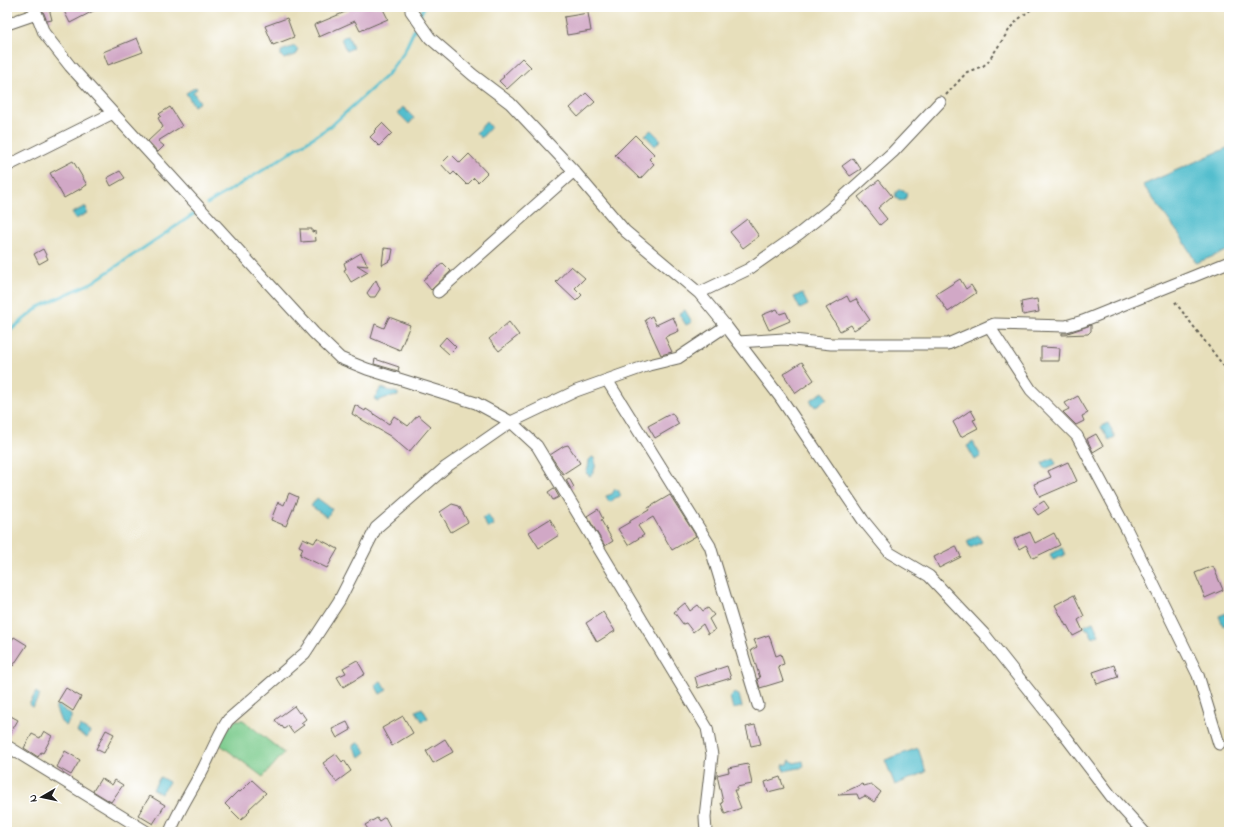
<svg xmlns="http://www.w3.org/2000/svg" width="1236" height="839" font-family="'Indie Flower',sans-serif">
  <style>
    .green { fill: #7acb8c; stroke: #4b7454 }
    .water { fill: #52becd; stroke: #376d74 }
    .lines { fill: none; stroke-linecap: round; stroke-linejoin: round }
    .stream { stroke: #52becd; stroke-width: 3 }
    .building { fill: #d1a8c6 }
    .street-casing { stroke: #636054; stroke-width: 13 }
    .path { stroke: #636054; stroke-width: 2; stroke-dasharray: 3 3; stroke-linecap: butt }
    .street { stroke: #fff; stroke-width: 11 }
  </style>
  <rect width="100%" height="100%" fill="#fff"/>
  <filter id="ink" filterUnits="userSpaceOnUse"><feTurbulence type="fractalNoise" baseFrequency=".025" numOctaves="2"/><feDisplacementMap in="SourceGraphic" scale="8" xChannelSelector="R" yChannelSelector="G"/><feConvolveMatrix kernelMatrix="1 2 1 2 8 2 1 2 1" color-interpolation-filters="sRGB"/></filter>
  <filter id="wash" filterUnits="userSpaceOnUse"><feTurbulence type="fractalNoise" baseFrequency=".012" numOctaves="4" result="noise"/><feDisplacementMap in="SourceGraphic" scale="16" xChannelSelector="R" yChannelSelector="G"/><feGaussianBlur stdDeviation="0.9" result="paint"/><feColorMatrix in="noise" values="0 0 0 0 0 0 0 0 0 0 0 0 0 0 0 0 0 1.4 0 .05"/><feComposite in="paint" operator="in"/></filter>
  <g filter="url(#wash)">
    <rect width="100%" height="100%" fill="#e7dfbb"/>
    <path class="green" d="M236,720H243L284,753L263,777L218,743L228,728Z"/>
    <path class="water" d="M348,35L353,48L346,51L341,38Z
      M295,46L298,50L297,54L284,59L281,56V51Z
      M196,87L197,89L193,92L200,102L194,106L186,93Z
      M403,107L414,118L409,124L400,115L397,114Z
      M486,122L491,127L481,138L476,133Z
      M651,130L661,140L655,146L645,135Z
      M1229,147V250L1196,263L1184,241L1143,185Z
      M895.5 195a5.5 5.5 0 1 1 11 0a5.5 5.5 0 1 1-11 0Z
      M84,207H86L87,213L76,219L72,213Z
      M802,293L808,305L800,309L794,297Z
      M685,310L692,322L686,325L679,314Z
      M381,388L398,393V396L385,398L378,401L374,399Z
      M823,392L827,399L815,407L813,404H811L812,402L810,400Z
      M1108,423L1115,437L1109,440L1101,427Z
      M973,442L981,456L975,460L967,446Z
      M592,457L594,458C597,463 595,473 590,476L586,473L588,468L589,460Z
      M1053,458L1056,464L1045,469L1042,463Z
      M615,489L618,490L621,496L615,498L611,502L608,501L606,496L612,494Z
      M317,498L332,509L327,517L311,506Z
      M488,515L494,525L488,528L482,518Z
      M978,535L982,542L970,548L967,541Z
      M1062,548L1065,555L1053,560L1050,554Z
      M1229,612V623L1223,626L1219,616Z
      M1093,622L1099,635L1093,638L1088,629H1086L1084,626Z
      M381,681L387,690L380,694L375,685Z
      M36,692L40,695L33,707L29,705Z
      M734,693L739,695L742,707L733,709L730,697Z
      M56,706H59L71,715V718L66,726L61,722L56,709Z
      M422,708L428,718L422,721L416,711Z
      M80,726L90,732L87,738L77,732Z
      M359,742L366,752L360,757L353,746Z
      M918,748L926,772L895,785L885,760Z
      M790,760L794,763L803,761L804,767L784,771L783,765L788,764Z
      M160,777L169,782L161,794L153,789Z"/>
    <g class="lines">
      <path class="stream" d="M419,18L424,7
        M207,204L260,172L331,126L388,74L404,52L417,24
        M7,333L39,307L93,282L194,214"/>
    </g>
    <g id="blocks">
      <path class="building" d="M71,7H101L70,23L64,11Z
        M349,7H382L388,19L360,31L355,21L319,37L314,25L350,10Z
        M49,8L52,20L47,21L42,9Z
        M588,13L591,31L567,35L564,17Z
        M287,18L294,37L273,45L265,26Z
        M137,38L143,52L108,65L103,52Z
        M522,58L531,67L507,89L499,81L504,77L503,76Z
        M586,93L595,102L578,117L570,108Z
        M170,107L182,126L158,141L164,146L158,152L148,141L163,127L158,118L161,116L159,114Z
        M382,123L392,133L379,146L370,137L375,132L374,131Z
        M635,135L654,154L649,159L654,164L640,179L615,155Z
        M451,154L460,163L469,154L487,173L478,182L474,178L467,185L454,172L451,175L441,164Z
        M853,158L861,169L850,176L842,166Z
        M73,161L87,185L64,198L50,173Z
        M120,171L125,178L111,186L107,178Z
        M879,180L892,196L878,208L887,219L880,225L858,197Z
        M747,219L759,236L743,248L730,232Z
        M300,229H312V232L315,231L316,241L301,242Z
        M384,248L393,249L391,260L382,265Z
        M43,249L48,259L39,264L34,254Z
        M361,253L368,266L357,265L368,272L351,282L344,270L346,269L344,263Z
        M443,263L451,271L431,290L423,280Z
        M571,266L585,278L575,288L582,295L576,301L556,282Z
        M960,279L966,289L971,285L976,293L948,312L936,294Z
        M376,280L380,289L375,297H370L367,293Z
        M847,296L850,302L856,299L870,320L854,330L851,325L840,331L826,308Z
        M1037,299L1039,312L1023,315L1021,302Z
        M777,309L780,314L786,312L790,321L769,330L762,315Z
        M652,316L656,325L673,317L679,331L665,337L672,352L661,355L645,320Z
        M389,317L410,325L400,350L371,338L375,324L384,328Z
        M509,322L519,335L499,351L489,339Z
        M1091,325V331L1088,334L1062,335V333H1068Z
        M446,337L456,347L449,354L439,345Z
        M1041,347L1060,348L1059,361H1041Z
        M375,359L399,367L398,371L374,364Z
        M802,362L814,380L796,393L783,374Z
        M1078,396L1088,413L1082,416L1084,421L1076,425L1063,412L1069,409L1065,403Z
        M355,405L365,411L366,409L389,424L394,416L408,426L418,415L431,426L409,452L390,436L352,414Z
        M971,410L976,419L973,420L978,428L961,437L953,422Z
        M672,413L679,424L655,438L648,426Z
        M1096,434L1103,446L1093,452L1087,439Z
        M568,445L580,463L563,474L550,455L564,446Z
        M1068,462L1077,481L1040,497L1034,484L1051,477L1048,471Z
        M569,478L574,487L571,489L566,480Z
        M554,488L559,497L553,500L548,492Z
        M289,493L298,497L286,526L271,520L278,502L284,505Z
        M670,495L696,536L672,550L653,517L638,526L644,535L628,545L618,529L630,522V521L649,510L648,508Z
        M1044,501L1049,508L1038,515L1033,508Z
        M452,504L459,506L468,522L451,532L440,512Z
        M598,509L603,519L601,520L613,541L605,546L587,516Z
        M550,519L559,535L539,548L529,532Z
        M1030,532L1035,543L1054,533L1060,545L1033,558L1026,545L1019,549L1014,539Z
        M303,538L314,543L317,538L338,549L327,568L300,555L303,548L299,546Z
        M956,546L961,557L939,568L934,557Z
        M1213,566L1223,590L1205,598L1195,573Z
        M1074,595L1084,616L1078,620L1083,631L1073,636L1067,625L1066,626L1055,605Z
        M685,603L690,611L698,605L703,611L708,608L714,615L709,619L715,630L708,634L703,624L693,632L686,623L683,624L674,612Z
        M603,612L615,631L597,642L586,623Z
        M769,635L776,656L781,654L784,664L778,666L783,681L760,688L757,679L760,678L751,650L757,647L754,640Z
        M14,637L27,645L13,666L7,662V648Z
        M357,660L365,674L343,687L337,677L346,673L343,668Z
        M1114,665L1118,677L1097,684L1093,672Z
        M727,666L731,678L698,688L695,677Z
        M66,688L81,697L73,711L58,701Z
        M294,706L299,713L301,712L306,719L301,723L304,725L293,733L288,726L284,729L282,726L281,727L275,720Z
        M7,714L18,720L7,739Z
        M403,716L413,733L392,746L382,728Z
        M347,722L351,730L337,738L332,729Z
        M755,725L761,744L751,746L746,727Z
        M106,730L114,734L104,753L96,749Z
        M44,731L52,736L43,753L41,752L38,757L24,748L32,734L40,738Z
        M445,739L453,752L433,763L426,751Z
        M65,751L80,760L71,775L57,767Z
        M336,754L342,762L344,760L351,771L336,782L323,763Z
        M748,764L752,784L737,787V790H734L741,808L725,814L721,803L723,802L717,775L729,772L728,768Z
        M780,777L784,788L768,792L765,782Z
        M101,778L112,785L115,780L123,785L111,802L93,791Z
        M252,780L266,793L249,809L250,810L247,813L248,814L241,820L225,804L238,791L240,792Z
        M862,784L864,786L871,784L881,792L874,802L865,796L859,799L857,794L838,795Z
        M150,796L165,805L153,824L138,815Z
        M385,817L393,832H370L365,825L377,818L379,821Z"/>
    </g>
  </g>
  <g filter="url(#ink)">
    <use href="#blocks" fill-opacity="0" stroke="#636054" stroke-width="1"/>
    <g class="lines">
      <g class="street-casing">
        <path id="street" d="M34,7L44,33L70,66L314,333L340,358L367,369L476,403L511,422L537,446L707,728L712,755L705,817L706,832
          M411,7V11L430,38L473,75L510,103L574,171L625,231L699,293L726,326L780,397L863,520L890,553L929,576L984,634L1063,733L1111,796L1144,832
          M7,24L36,14
          M7,166L113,113
          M438,292L574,171
          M699,293L749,269L800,233L830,209L893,152L940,102
          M989,326L1031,390L1077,436L1127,530L1198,675L1219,744
          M738,342L784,339L831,344H948L994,324L1066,326L1083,321L1229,262
          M607,380L710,546L758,705
          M7,746L147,832
          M170,832C179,809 193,789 204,767C212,751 218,735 228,720L305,653L339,601L376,528L446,467L511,422L576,391L649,365L678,358L726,326"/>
      </g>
      <path class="path" d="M946,95L967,72L983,66L988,62L1011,27L1020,18L1034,7
        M1175,302L1229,373"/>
      <use href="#street" class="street"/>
    </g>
  </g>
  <rect width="1236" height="839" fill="none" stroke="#fff" stroke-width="24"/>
  <g transform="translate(42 797) rotate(261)" stroke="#ffffff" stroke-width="3" paint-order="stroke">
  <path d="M0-3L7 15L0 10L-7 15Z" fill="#1c1c1c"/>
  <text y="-6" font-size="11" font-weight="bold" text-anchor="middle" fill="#1c1c1c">N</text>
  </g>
</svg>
